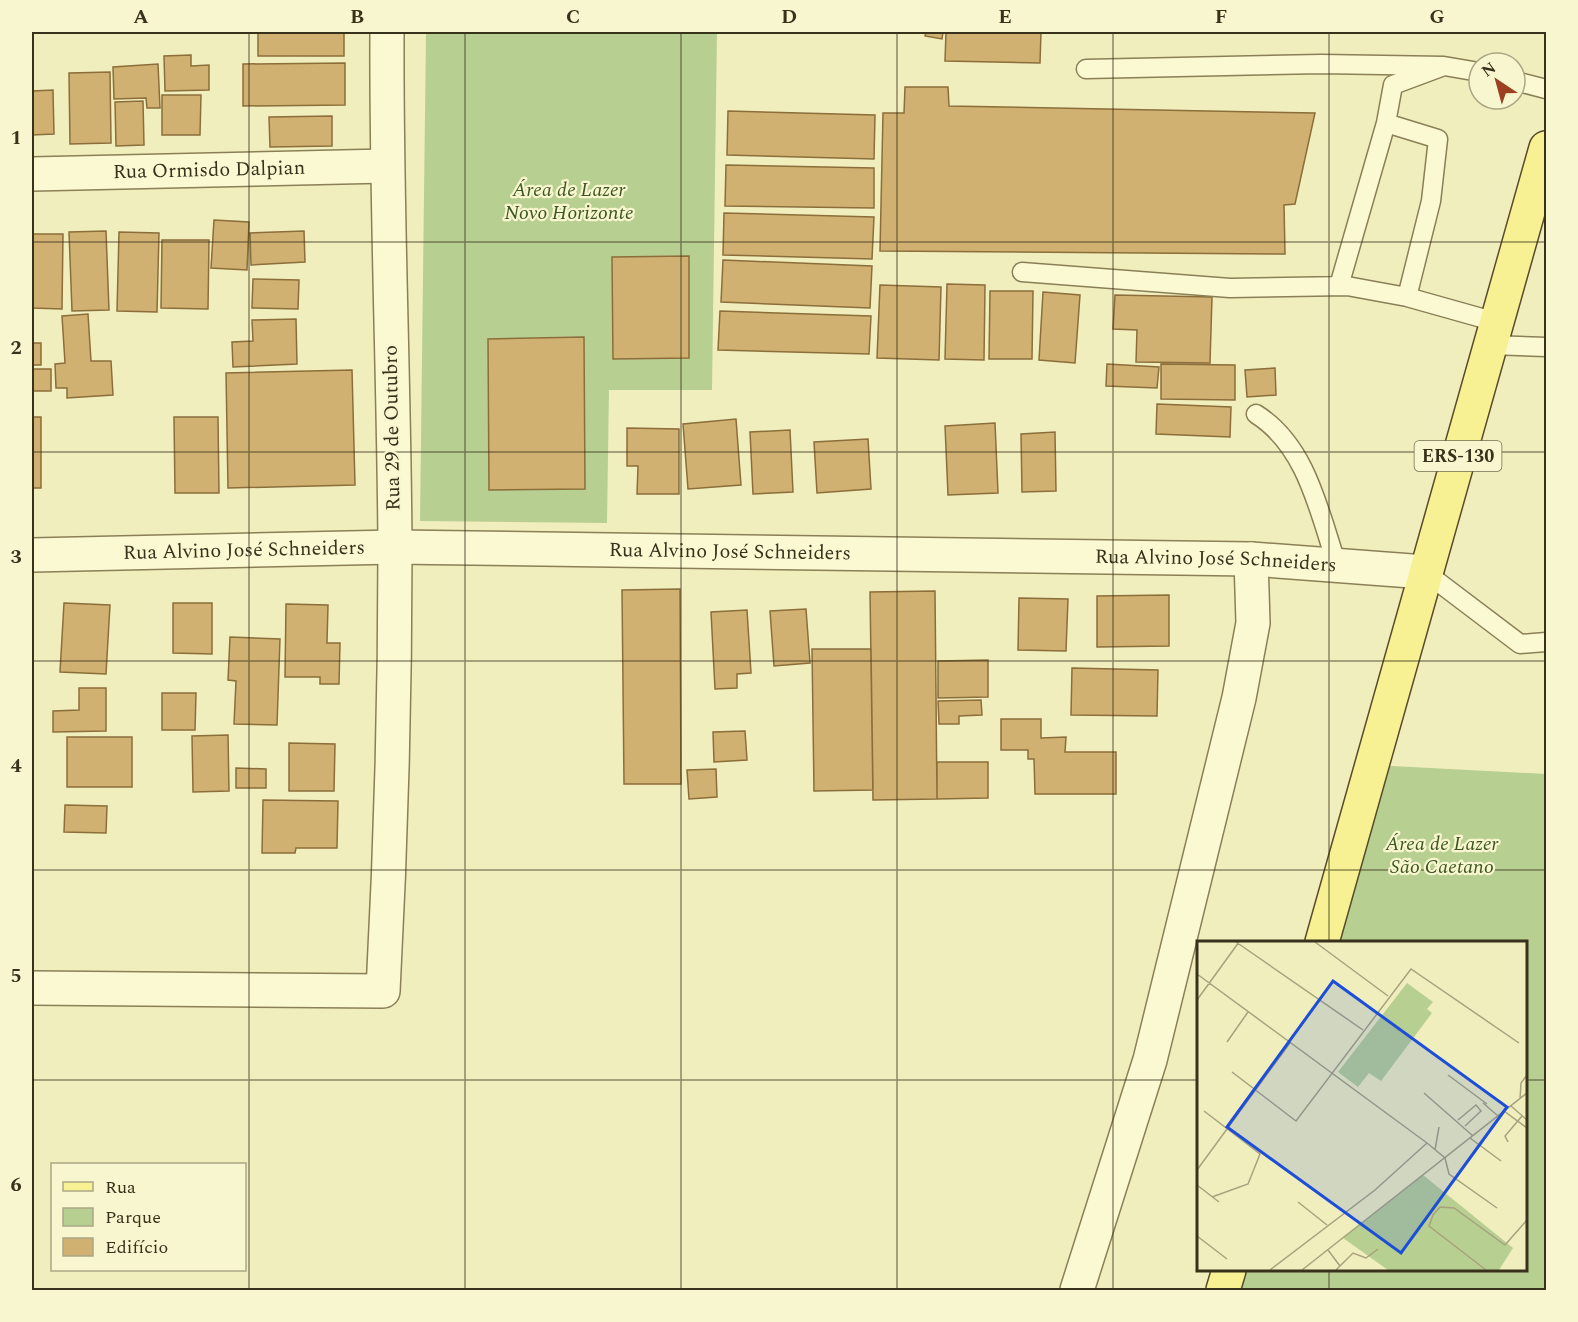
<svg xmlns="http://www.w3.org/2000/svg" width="1578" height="1322" font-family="Spectral,serif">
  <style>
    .green { fill: #b8cf92 }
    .building { fill: #d1b171; stroke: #8b6e3a; stroke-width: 1.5 }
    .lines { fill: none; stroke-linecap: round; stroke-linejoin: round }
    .lane-casing { stroke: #8a7f56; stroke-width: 21 }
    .street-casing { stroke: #8a7f56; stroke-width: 36 }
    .primary-casing { stroke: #574b2a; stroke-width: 36 }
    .lane { stroke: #fbf9d2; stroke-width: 18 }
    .street { stroke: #fbf9d2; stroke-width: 33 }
    .primary { stroke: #f7f193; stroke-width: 33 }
    .grid { fill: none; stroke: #38311b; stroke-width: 1.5; stroke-opacity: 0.55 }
    .labels { text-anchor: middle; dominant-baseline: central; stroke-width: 4.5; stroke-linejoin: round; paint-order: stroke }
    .shield { fill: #f8f6ce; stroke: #726c51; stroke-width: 1.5 }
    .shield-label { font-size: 18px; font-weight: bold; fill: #38311b }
    .street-label { font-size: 20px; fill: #38311b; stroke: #f8f6ce }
    .park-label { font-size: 20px; font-style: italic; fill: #3b5620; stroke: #f8f6ce }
    .inset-road { fill: none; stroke: #a7a27d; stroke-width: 1.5 }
    .view { fill: #1d4ed8; fill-opacity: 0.15; stroke: #1d4ed8; stroke-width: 3 }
    .inset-edge { fill: none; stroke: #38311b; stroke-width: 3 }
    .neatline { fill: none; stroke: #38311b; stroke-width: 2 }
    .grid-label { font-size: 20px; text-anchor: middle; font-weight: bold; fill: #38311b }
  </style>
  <rect width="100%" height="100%" fill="#f1eebe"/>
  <path class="green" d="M426,32H717L712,390H609L607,523L420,521Z
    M1373,765L1546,774V1290H1223L1229,1270H1526V942H1322Z"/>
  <path class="building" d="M258,32H344V56H258Z
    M926,32H943L942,39L925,36Z
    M946,32H1041L1040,63L945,61Z
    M191,55V66L209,65V90L165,91L164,56Z
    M345,63V105L243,106V64Z
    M158,64L160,108H147L146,98L114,99L113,67Z
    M110,72L111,143L70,144L69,73Z
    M905,87H948L949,106L1315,113L1295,204L1284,205L1285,254L880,251L883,113H904Z
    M53,90L54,134L32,135V91Z
    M162,95H201L200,135H162Z
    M143,101L144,145L116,146L115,102Z
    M728,111L875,115L874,159L727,155Z
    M332,116V146L270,147L269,117Z
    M726,165L874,168V208L725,206Z
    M724,213L874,217L872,259L723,255Z
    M214,220L249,222L247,270L211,268Z
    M106,231L109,310L72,311L69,232Z
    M304,231L305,262L251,265L250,233Z
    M119,232L159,233L157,312L117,311Z
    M32,234H63L62,309L32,308Z
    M162,240H209L208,309L161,308Z
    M689,256V358L613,359L612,257Z
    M723,260L872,266L870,308L721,302Z
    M253,279L299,280L298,309L252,308Z
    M947,284L985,285L984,360L945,359Z
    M880,285L941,287L939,360L877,358Z
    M990,291H1033L1032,359H989Z
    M1043,292L1080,295L1075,363L1039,360Z
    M1115,295L1212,297L1210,363L1136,362L1137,330L1113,329Z
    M720,311L871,316L869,354L718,350Z
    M88,314L91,361H111L113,395L67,398V388H56L55,364L65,363L62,316Z
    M296,319L297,364L233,367L232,342L253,341L252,320Z
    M584,337L585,489L489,490L488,339Z
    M32,343H41V365H32Z
    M1107,364L1159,367L1157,388L1106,386Z
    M1161,364L1235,365V400L1161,399Z
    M1275,368L1276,395L1247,397L1245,370Z
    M32,369H51V391H32Z
    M352,370L355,485L228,488L226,373Z
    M1157,404L1231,407L1230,437L1156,434Z
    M32,417H41V488H32Z
    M174,417H218L219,493H175Z
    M736,419L741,485L688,489L683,424Z
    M995,423L998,493L948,495L945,426Z
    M627,428L679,429V494H637L638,466H627Z
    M790,430L793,492L753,494L750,432Z
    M1055,432L1056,491L1022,492L1021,434Z
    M868,439L871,489L817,493L814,442Z
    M680,589L681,784H624L622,590Z
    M935,591L937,799L873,800L870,592Z
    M1169,595V646L1097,647V596Z
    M1019,598L1068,599L1066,651L1018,650Z
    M64,603L110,605L106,674L60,672Z
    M173,603H212V654L173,653Z
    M286,604L328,605L327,643H340L339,684H320V677H285Z
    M806,609L810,663L774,666L770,611Z
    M747,610L751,673L737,674V688L715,689L711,612Z
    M230,637L280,639L277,725L234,724L236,681L228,680Z
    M812,649H871L873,790L814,791Z
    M988,660V697L938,698V661Z
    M1072,668L1158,670L1157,716L1071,715Z
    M79,688H106V731L53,732V711L79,710Z
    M162,693H196L195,730H162Z
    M981,700L982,715L959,716V724H939L938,701Z
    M1001,719H1041V738L1066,737L1065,752H1116V794H1035L1034,759H1028V750H1001Z
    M745,731L747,760L714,762L713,732Z
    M228,735L229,791L193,792L192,736Z
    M67,737H132V787H67Z
    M289,743L335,744L334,791H289Z
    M937,762H988V798L937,799Z
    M236,768L266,769V788H236Z
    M716,769L717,797L689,799L687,770Z
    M263,800L338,801L337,848H296L295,853H262Z
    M65,805L107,806L106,833L64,832Z"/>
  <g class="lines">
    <g class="lane-casing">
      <path id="lane" d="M1086,69L1321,64L1444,66
        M1515,81L1546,89
        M1386,123L1393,85L1444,66L1479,72
        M1022,272L1230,288L1347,286L1407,297L1496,322
        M1339,286L1386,123L1438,139L1431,201L1407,297
        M1490,345L1546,347
        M1256,414C1307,446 1319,512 1337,565
        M1425,572L1520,644L1546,642"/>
    </g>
    <g class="street-casing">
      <g id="street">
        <path id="s1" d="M32,174L386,166"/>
        <path id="s2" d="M32,555L395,547L1251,559L1425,572"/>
        <path d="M32,988L383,991C391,843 395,696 395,548C394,376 386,204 387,32"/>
        <path d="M1077,1290L1150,1060L1239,698L1253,623L1251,559"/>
      </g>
    </g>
    <g class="primary-casing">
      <path id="primary" d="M1322,942L1546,148
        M1223,1290L1229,1270"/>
    </g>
    <use href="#lane" class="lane"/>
    <use href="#street" class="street"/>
    <use href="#primary" class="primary"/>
  </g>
  <path class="grid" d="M249,32V1290M465,32V1290M681,32V1290M897,32V1290M1113,32V1290M1329,32V942M32,242H1546M32,452H1546M32,661H1546M32,870H1546M32,1080H1198M1526,1080H1546M1329,1270V1290"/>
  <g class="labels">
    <rect class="shield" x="1414.5" y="441" width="87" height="30" rx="4.5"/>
    <g class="shield-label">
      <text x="1458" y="456">ERS-130</text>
    </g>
    <g class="street-label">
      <text stroke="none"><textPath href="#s1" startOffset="177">Rua Ormisdo Dalpian</textPath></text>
      <text transform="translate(392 428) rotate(-91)">Rua 29 de Outubro</text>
      <text stroke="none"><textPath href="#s2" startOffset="212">Rua Alvino José Schneiders</textPath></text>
      <text stroke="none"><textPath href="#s2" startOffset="698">Rua Alvino José Schneiders</textPath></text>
      <text stroke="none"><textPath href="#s2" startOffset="1184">Rua Alvino José Schneiders</textPath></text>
    </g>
    <g class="park-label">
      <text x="569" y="190">Área de Lazer<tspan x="569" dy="23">Novo Horizonte</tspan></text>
      <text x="1442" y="844">Área de Lazer<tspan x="1442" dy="23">São Caetano</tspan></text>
    </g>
  </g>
  <g transform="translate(1197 941)">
    <rect width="330" height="330" fill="#f1eebe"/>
    <path d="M210,42L236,61L230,68L235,72L184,140L172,132L161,146L141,131ZM226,234L316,307L302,329H191L146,297Z" fill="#b8cf92"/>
    <path class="inset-road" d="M39,1L166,89M118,1L191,55M0,33L230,202L248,217L252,233L300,267M0,59L42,1M30,101L51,71M35,131L99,180L214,28L322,102M251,134L290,163M227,152L276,195M323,158L324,142L330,134M286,162L301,175M314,165L330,179M7,170L63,213L51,243L15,256M307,170L330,187M261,179L279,164L284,170L268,185M273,197L304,220M311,201L308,195L325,175M238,209L242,186M0,229L93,102M0,244L22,261M101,261L130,284M0,295L30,318M131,309L143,325L139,329M143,325L156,312L169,317L181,308M73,329L178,249L230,202M105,329L330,152M289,329L232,285L236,274L243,266L257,267L308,304L330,279"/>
    <path class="view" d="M136,40L310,166L204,312L30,186Z"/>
    <rect width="330" height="330" class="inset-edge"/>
  </g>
  <rect width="1578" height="1322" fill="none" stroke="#f8f6ce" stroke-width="66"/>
  <rect x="51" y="1163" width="195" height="108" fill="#f8f6ce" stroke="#aba786" stroke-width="1.5"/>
  <rect x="63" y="1182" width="30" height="9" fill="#f7f193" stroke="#aba786" stroke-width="1.5"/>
  <text x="105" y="1193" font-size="18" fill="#38311b">Rua</text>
  <rect x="63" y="1208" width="30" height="18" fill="#b8cf92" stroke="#aba786" stroke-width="1.5"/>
  <text x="105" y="1223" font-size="18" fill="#38311b">Parque</text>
  <rect x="63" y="1238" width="30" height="18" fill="#d1b171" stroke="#aba786" stroke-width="1.5"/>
  <text x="105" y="1253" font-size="18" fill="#38311b">Edifício</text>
  <g transform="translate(1497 81) rotate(324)"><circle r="28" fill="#f8f6ce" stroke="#aba786" stroke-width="1.5"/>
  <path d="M0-4.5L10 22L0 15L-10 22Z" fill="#9d4022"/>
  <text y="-9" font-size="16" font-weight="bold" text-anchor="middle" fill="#38311b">N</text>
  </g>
  <rect x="33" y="33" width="1512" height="1256" class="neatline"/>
  <g class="grid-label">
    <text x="141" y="23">A</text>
    <text x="357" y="23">B</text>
    <text x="573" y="23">C</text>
    <text x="789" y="23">D</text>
    <text x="1005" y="23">E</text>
    <text x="1221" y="23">F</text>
    <text x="1437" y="23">G</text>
    <text x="16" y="144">1</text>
    <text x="16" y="354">2</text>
    <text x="16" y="563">3</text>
    <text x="16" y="772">4</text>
    <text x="16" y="982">5</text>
    <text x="16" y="1191">6</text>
  </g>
</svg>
